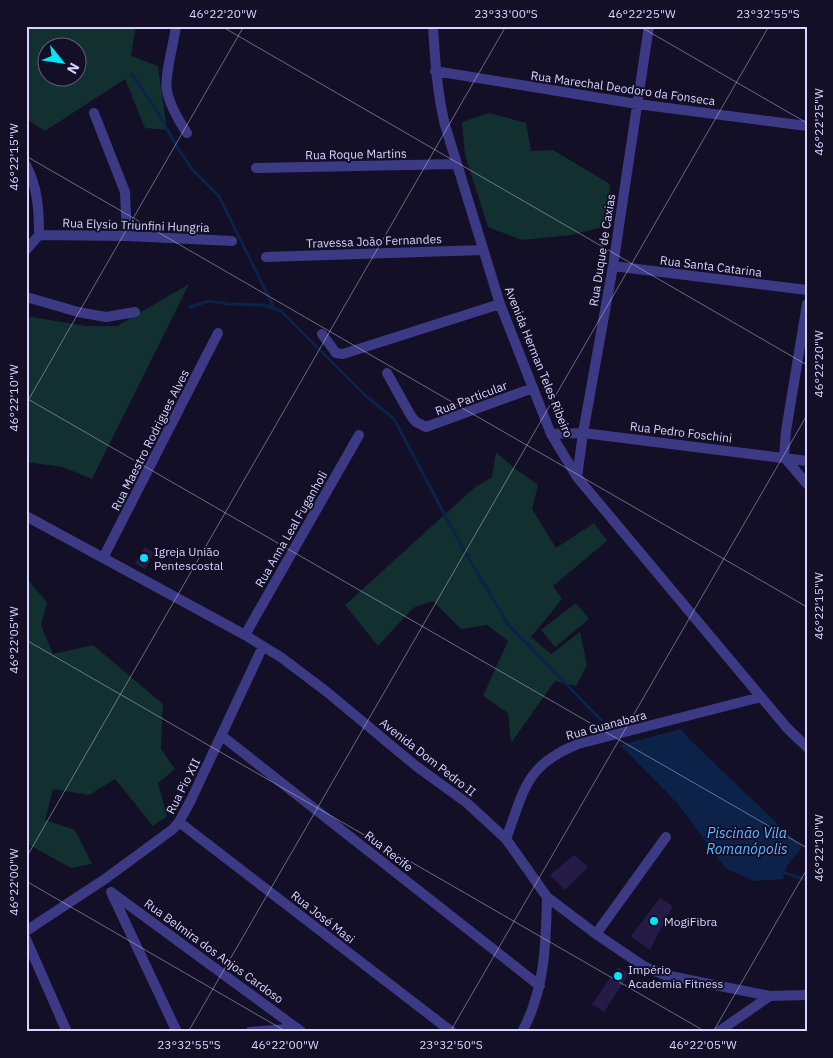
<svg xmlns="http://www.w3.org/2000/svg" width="833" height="1058" font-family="'IBM Plex Sans',sans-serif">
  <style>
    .green { fill: #12302f; fill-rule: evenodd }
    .water { fill: #0c2248 }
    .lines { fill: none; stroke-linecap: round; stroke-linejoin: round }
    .stream { stroke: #0c2248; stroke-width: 3 }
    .building { fill: #241b47 }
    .minor { stroke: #3d3a85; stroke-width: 10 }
    .ticks { fill: none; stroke: #d9d4ff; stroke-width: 1; stroke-opacity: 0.45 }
    .poi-dot { fill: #00e5ff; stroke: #130f26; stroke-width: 2 }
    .labels { text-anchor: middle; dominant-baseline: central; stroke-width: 4; stroke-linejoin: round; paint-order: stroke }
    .street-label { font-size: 12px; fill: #d9d4ff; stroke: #130f26 }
    .poi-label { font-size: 12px; fill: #d9d4ff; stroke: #130f26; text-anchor: start }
    .water-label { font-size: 14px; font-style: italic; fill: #62b6ff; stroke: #130f26 }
    .neatline { fill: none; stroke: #d9d4ff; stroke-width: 2 }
    .ticks-label { font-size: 12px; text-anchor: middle; fill: #d9d4ff }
  </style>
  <rect width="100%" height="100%" fill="#130f26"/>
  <path class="green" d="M26,26H136L131,56L158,66L167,130L145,128L125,79L45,131L26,119ZM48,48H78V78H48Z
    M490,113L526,123L531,151L553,150L610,184L606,226L571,235L522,240L488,227L465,155L462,122Z
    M189,284L92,479L63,467L26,462V397L30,393L26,387V316L86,326H117Z
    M496,452L513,467L538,485L532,509L556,548L594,523L607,541L553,586L562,599L531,637L551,654L580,632L587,665L576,686L555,681L511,743L508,713L483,696L508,641L487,625L461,629L433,601L413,608L378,646L345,605L474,488L492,477Z
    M26,578L47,602L41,625L53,654L93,645L163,704L161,749L175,769L158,783L167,816L153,826L115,779L89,795L53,789L45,820L75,830L92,864L71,868L26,843Z
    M576,603L589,619L555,647L541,630Z"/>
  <path class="water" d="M681,729L689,739L802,847L786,867L783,879L754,881L725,868L678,804L620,745Z"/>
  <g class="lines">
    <path class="stream" d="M132,74L157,111L177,147L192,169L219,196L274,308
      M190,307L209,301L229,304L264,305L281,311L366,396L394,419L463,549L508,624L601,720
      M781,872L807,880"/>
  </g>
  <path class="building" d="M145,547L154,553L145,569L135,563Z
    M574,855L588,867L565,890L550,875Z
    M660,898L673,906L650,950L631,936Z
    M618,967L629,974L604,1012L592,1004Z"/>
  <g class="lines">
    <path class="minor" d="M176,26C174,43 164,76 167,91C170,106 179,121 187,133
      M433,26C435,60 437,92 445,125L500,304L551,434L577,477L761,697L788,729L807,747
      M435,71L637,104L807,126
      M94,113L125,192L127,236
      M26,165C38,188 39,210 39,235L26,250
      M256,168L457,164
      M39,235L127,236L232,241
      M266,257L483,250
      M613,266L807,290
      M26,299L30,298L78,312L106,317L135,312
      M322,334L336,353L343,354L500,304
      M387,373L411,416L416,422L426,427L533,388
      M551,434L583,433L807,461
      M784,457L786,431L807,304
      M784,457L807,484
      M577,477L583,433L613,266L649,26
      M26,516L245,635L282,658L327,692L416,766L467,803L506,839L547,897L596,934L645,967L665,975L770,996L807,995
      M103,558L218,333
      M245,635L359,435
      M222,736L540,986
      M179,822L452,1032
      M506,839C524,791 525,765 578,744L761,697
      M111,892L302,1032
      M111,892L177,1032
      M26,931L105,879L173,829L179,822L191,800L263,646
      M596,934L666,837
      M26,939L67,1032
      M250,1032L297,1028
      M522,1032C545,990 546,943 547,897
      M718,1032L770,996"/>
  </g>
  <path class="ticks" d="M221,26L807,365M639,26L807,123M26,156L807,607M26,398L807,848M26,404L244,26M26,640L706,1032M26,858L506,26M26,881L287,1032M188,1032L769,26M450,1032L807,415M713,1032L807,869"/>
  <g class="poi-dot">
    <circle cx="144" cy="558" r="5"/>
    <circle cx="654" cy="921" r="5"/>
    <circle cx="618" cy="976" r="5"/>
  </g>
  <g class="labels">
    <g class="street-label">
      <text transform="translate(623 88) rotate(8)">Rua Marechal Deodoro da Fonseca</text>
      <text transform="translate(356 154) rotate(-1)">Rua Roque Martins</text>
      <text transform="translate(136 225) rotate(2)">Rua Elysio Triunfini Hungria</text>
      <text transform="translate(374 241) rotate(-2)">Travessa João Fernandes</text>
      <text transform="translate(602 250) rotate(-81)">Rua Duque de Caxias</text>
      <text transform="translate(711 266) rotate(7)">Rua Santa Catarina</text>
      <text transform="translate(539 362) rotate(68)">Avenida Herman Teles Ribeiro</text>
      <text transform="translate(471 398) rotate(-21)">Rua Particular</text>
      <text transform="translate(681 432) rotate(7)">Rua Pedro Foschini</text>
      <text transform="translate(150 440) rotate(-63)">Rua Maestro Rodrigues Alves</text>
      <text transform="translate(291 529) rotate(-60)">Rua Anna Leal Fuganholi</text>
      <text transform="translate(606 725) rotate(-15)">Rua Guanabara</text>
      <text transform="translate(428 757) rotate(38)">Avenida Dom Pedro II</text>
      <text transform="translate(183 786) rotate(-63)">Rua Pio XII</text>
      <text transform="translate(389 851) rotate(38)">Rua Recife</text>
      <text transform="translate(323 917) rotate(38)">Rua José Masi</text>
      <text transform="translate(214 951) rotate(36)">Rua Belmira dos Anjos Cardoso</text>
    </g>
    <g class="poi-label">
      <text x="154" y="551">Igreja União<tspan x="154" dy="14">Pentescostal</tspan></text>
      <text x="664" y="921">MogiFibra</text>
      <text x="628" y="969">Império<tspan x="628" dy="14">Academia Fitness</tspan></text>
    </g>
    <g class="water-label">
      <text x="747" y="833">Piscinão Vila<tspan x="747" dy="16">Romanópolis</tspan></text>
    </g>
  </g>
  <rect width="833" height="1058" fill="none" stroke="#130f26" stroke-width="55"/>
  <g transform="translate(62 62) rotate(120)"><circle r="24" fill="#130f26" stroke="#625e7d"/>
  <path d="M0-4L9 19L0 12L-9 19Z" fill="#00e5ff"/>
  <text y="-8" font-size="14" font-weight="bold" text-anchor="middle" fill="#d9d4ff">N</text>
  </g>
  <rect x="28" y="28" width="778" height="1002" class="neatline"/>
  <g class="ticks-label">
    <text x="223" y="18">46°22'20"W</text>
    <text x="506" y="18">23°33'00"S</text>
    <text x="642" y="18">46°22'25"W</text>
    <text x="768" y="18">23°32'55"S</text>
    <text transform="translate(819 122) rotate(-90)" y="4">46°22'25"W</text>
    <text transform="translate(14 157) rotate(-90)" y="4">46°22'15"W</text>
    <text transform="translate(819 364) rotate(-90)" y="4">46°22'20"W</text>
    <text transform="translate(14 398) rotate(-90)" y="4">46°22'10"W</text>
    <text transform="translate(819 606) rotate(-90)" y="4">46°22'15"W</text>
    <text transform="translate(14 640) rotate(-90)" y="4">46°22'05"W</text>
    <text transform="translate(819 848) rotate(-90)" y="4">46°22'10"W</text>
    <text transform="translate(14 882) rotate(-90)" y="4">46°22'00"W</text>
    <text x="189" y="1049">23°32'55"S</text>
    <text x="285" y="1049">46°22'00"W</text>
    <text x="451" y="1049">23°32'50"S</text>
    <text x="703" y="1049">46°22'05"W</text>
  </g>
</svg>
